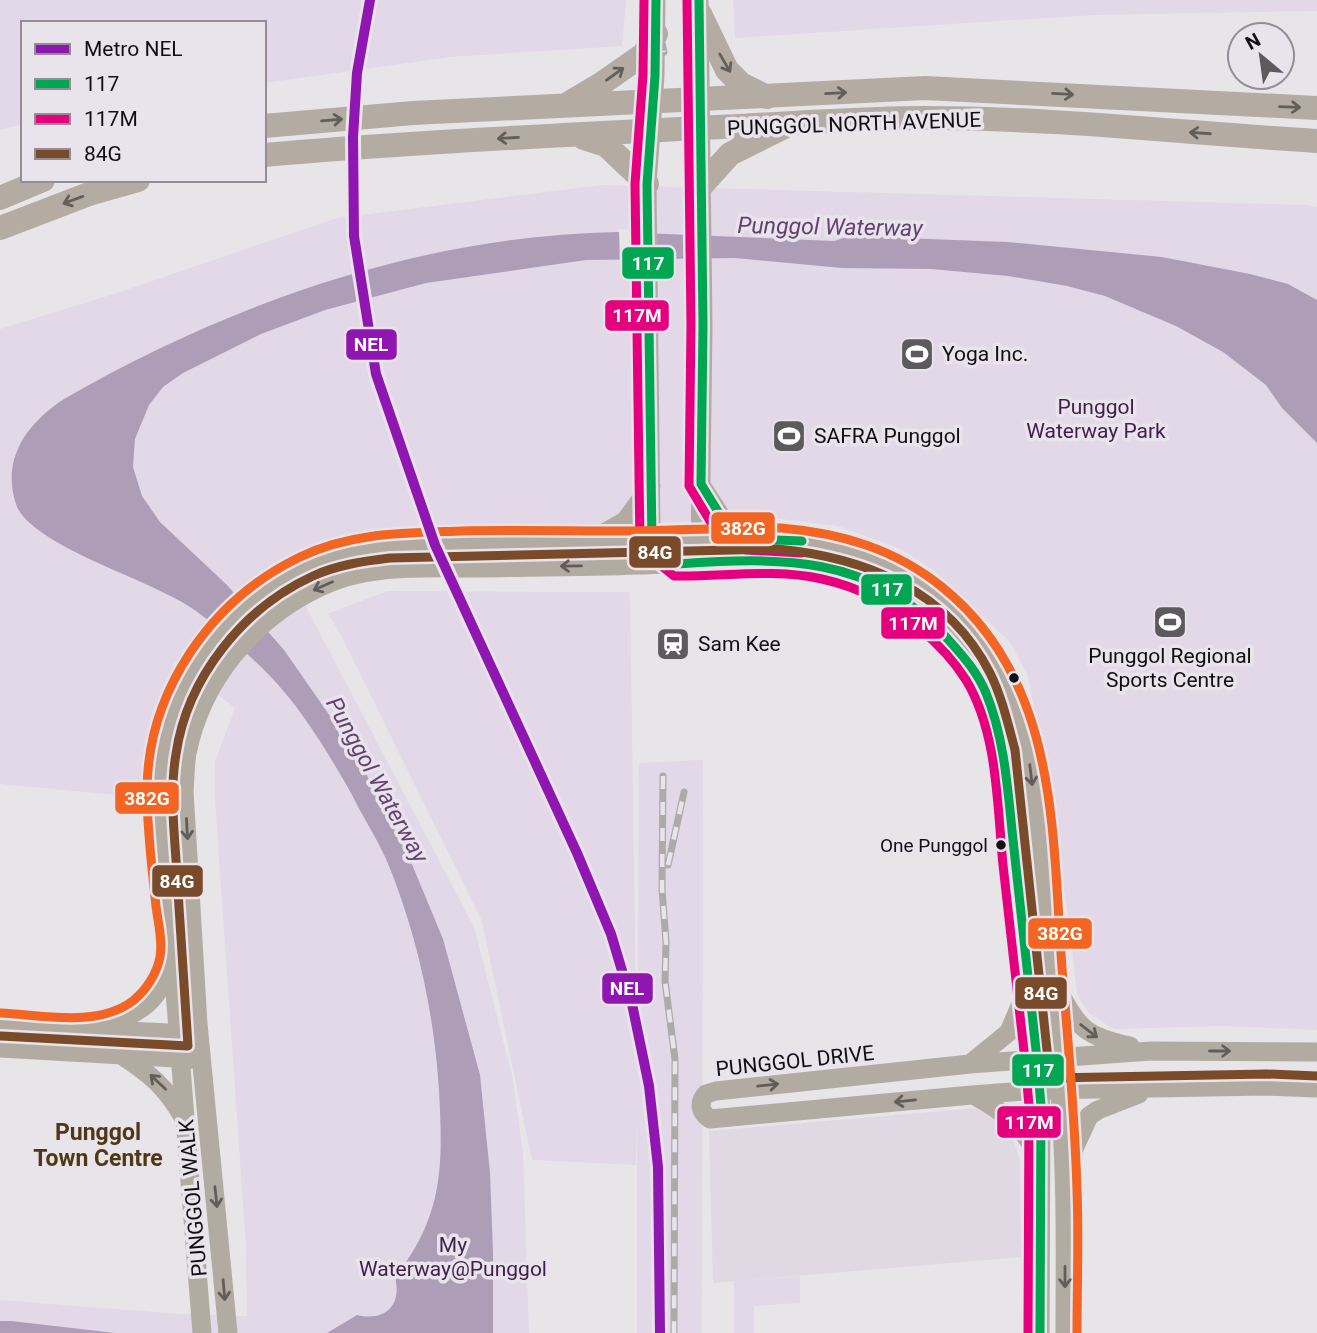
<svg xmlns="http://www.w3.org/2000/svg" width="1317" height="1333" font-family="Roboto,sans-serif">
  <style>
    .built { fill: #e0d9e3 }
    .green { fill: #e2d8e7 }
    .water { fill: #ae9db6 }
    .pier { fill: #e8e5e9 }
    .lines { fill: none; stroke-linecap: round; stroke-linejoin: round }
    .minor { stroke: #b2aba2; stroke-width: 19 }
    .major { stroke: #b4aca3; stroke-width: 24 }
    .rail-casing { stroke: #adaaa8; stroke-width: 7 }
    .rail { stroke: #e9e3eb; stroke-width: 4.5; stroke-dasharray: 13; stroke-linecap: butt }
    .bus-1-casing { stroke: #e9e3eb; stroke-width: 14 }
    .bus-2-casing { stroke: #e9e3eb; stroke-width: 14 }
    .bus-3-casing { stroke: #e9e3eb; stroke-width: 14 }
    .bus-4-casing { stroke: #e9e3eb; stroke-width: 14 }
    .bus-1 { stroke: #00a651; stroke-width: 9 }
    .bus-2 { stroke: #e5007d; stroke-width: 9 }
    .bus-3 { stroke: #7a4b2a; stroke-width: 9 }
    .bus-4 { stroke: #f26522; stroke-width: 9 }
    .metro-1-casing { stroke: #e9e3eb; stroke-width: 16 }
    .metro-1 { stroke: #9016b2; stroke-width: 10 }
    .oneway { stroke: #625e5a }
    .oneway2 { stroke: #625d5a }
    .bus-dot { fill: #110f12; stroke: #e9e3eb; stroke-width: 2.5 }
    .labels { text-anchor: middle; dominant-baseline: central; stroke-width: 7; stroke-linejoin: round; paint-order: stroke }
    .bus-label { font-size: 19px; fill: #110f12; stroke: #e9e3eb; text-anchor: end }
    .street-label { font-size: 21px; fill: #110f12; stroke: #e9e3eb }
    .poi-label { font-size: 21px; fill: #110f12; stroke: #e9e3eb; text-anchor: start }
    .park-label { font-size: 21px; fill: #3f1f4d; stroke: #e9e3eb }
    .water-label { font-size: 23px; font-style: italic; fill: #634172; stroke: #e9e3eb }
    .neighbourhood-label { font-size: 23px; font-weight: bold; fill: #4f3815; stroke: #e9e3eb }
    .line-badge { stroke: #e9e3eb; stroke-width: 2.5 }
    .badge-label { font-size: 19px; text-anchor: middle; font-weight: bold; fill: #fff }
  </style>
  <rect width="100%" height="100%" fill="#e8e5e9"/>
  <path class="built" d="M977,1108L1009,1129L1020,1160L1021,1257L713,1283L709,1131Z"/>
  <path class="green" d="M0,0H626L622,46L451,57L264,83V23H23V124L0,130Z
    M733,0H1317V11L1093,15L735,38Z
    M602,185L1307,205L1317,207V1030L1223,1026L1114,1029L1089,1013L1077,995L1069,921L1041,745L1028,676L1010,642L936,572L901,549L838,526L773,518L344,536L284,565L474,927L512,1075L523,1152L529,1333H0V1300L180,1314L247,1316L246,1247L215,800V762L235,708L175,661L157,706L138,797L0,784V329L114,294L337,218Z
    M387,591L630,592L637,1074L639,763L703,760L702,1333H637V1101L636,1165L532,1160L482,921L341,635L328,614Z
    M800,1276V1303L754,1306V1333H734V1281Z"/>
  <path class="water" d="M617,232L834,241L850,236L1007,242L1162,257L1250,274L1288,284L1317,300V443L1282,408L1266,385L1223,352L1176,326L1105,296L1067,286L1008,276L931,269L842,268L735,258L586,260L426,283L325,310L261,334L183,373L163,387L149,405L135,439L133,467L142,496L160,522L227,585L284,650L355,752L411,862L443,939L480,1075L490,1173L493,1253V1333H327L357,1315C386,1322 402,1305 395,1277C444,1215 443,1165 439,1090C434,1012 417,934 387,861C377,838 362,816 351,793C327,751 301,707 266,672C245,651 220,629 196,611C154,580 38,549 17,507C0,460 26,424 64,399C232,302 422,236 617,232Z
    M0,1321H11L115,1333H0Z"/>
  <path class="pier" d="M619,229L656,231L657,263H620Z"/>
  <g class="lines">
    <path class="minor" d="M656,0L655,76L647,184L651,531L652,543L660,551
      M699,0L703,325L700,551
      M701,485L722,518L752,539
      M588,542L625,521L651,486
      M1053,982C1079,1025 1078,1035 1130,1046
      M0,1025L191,1034
      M101,1027C140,1014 161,1001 171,960
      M0,1048L193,1059
      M1317,1052L1151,1051L970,1064L716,1091L706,1094C698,1103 700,1112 710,1119L972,1095L1039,1090L1267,1086L1317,1088
      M121,1055C149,1073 166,1087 183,1117
      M971,1063L1009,1032L1026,992
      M973,1095C1001,1110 1024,1127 1038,1156
      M1066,1166L1089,1116L1098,1110L1139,1094
      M202,1333L159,789C166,700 206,625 284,579C338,547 396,546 457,544C522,541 587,544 653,543C715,542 778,533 839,547C889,559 954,605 984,646C1005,675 1020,713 1027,747C1032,769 1033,793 1036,815C1041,860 1045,905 1049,951C1054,1024 1062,1098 1064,1171C1066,1225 1065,1279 1065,1333
      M228,1333L198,1024L184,791C185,779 185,765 187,753C202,680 252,620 318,588C366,564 423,568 475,568C529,567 584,567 639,565C702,564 767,554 830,567C860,573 895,589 919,609C984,663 998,720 1009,801L1041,1106L1040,1333"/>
    <path class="major" d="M700,14L727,70L741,84L767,97
      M569,103L601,84L644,54L656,34
      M264,126L413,113L925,88L1317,108
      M584,138L606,145L647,184
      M264,155C409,142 553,136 698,128C774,125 849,118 926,118C1056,118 1187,133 1317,141
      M703,184L730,154L784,127
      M0,198L43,180
      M0,228L89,194L138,180"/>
    <g class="rail-casing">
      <path id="rail" d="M652,0L664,52
        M663,776L662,889L666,942L665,981L675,1059L674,1333
        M668,865L684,792"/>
    </g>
    <use href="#rail" class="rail"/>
    <g class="bus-1-casing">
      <path id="bus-1" d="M656,0L655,76L647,184L652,543L677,564C779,557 871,554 946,637C962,655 977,671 986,693C1006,742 1008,796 1014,849C1021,919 1029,989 1037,1059L1041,1106L1040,1333
        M699,0L703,325L701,484L722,518L752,539L802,541"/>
    </g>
    <g class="bus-2-casing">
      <path id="bus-2" d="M644,0L643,75L635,184L640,547L644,552L674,576C724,577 772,568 822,579C858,587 892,604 920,629C937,643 954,661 966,680C998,733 997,805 1003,865C1010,930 1018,995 1025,1060L1029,1106L1028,1333
        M687,0L691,325L689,486L713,526L746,550L802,553"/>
    </g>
    <g class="bus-3-casing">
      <path id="bus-3" d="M1,1036L188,1046C184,989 181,933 177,876C175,836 169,795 176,754C187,678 243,608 313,576C337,565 364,561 390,558L777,549C864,557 948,590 990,673C1002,697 1008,724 1015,750L1050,1078L1267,1074L1317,1076"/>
    </g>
    <g class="bus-4-casing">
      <path id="bus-4" d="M1,1013C42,1015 99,1028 134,1000C147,989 157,973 160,957C163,940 158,923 156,906C152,868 147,830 147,792C147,691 211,600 300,557C351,532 407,533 462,531C514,530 565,531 616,531C671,531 726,527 781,528C841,533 895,549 942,587C1059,681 1052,832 1062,968C1068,1042 1075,1116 1077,1190C1079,1238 1077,1285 1077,1333"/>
    </g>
    <use href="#bus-1" class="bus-1"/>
    <use href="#bus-2" class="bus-2"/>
    <use href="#bus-3" class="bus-3"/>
    <use href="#bus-4" class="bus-4"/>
    <g class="metro-1-casing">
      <path id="metro-1" d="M370,0L357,73L353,137L354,236L376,374L435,545L577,853L611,934L632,1004L649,1086L658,1167L660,1333"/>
    </g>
    <use href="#metro-1" class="metro-1"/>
  </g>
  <defs><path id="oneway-shaft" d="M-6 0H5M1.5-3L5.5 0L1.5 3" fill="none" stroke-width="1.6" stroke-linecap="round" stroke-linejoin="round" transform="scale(1.75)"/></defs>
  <g class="oneway">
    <use href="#oneway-shaft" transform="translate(725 63) rotate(60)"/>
    <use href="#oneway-shaft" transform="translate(615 74) rotate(-36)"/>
    <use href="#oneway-shaft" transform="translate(836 93) rotate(-3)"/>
    <use href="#oneway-shaft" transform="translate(1063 94) rotate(3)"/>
    <use href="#oneway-shaft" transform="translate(1290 107) rotate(2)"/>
    <use href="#oneway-shaft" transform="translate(332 120) rotate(-5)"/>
    <use href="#oneway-shaft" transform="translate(1200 133) rotate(-176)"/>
    <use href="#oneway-shaft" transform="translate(508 138) rotate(177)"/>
    <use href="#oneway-shaft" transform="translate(73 200) rotate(160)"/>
  </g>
  <g class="oneway2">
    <use href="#oneway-shaft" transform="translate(571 566) rotate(179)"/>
    <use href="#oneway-shaft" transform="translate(323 586) rotate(156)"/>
    <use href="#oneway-shaft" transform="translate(1031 775) rotate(83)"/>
    <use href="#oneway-shaft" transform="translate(187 829) rotate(87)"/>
    <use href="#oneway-shaft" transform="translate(1089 1031) rotate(38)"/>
    <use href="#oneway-shaft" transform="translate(1220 1051)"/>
    <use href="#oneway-shaft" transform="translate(158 1082) rotate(-137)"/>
    <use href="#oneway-shaft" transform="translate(768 1085) rotate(-6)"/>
    <use href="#oneway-shaft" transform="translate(905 1101) rotate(174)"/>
    <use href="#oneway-shaft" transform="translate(216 1197) rotate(84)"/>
    <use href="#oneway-shaft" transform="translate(1065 1277) rotate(90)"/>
    <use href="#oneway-shaft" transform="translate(224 1290) rotate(85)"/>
  </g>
  <defs>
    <g id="stadium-square" transform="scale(1.75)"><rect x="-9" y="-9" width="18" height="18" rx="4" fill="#5c5a5d" stroke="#e9e3eb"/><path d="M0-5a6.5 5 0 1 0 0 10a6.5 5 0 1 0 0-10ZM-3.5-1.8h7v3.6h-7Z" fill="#fff"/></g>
    <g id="station-square" transform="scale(1.75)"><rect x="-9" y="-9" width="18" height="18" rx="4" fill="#5c5a5d" stroke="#e9e3eb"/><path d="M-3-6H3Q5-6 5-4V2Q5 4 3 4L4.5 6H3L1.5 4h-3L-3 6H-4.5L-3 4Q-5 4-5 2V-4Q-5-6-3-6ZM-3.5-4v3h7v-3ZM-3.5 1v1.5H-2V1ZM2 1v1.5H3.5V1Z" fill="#fff"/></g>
  </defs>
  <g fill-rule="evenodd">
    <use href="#stadium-square" x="917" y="354"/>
    <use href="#stadium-square" x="789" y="436"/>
    <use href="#stadium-square" x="1170" y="622"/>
    <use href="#station-square" x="673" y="644"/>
  </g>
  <g class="bus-dot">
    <circle cx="1014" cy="678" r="6"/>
    <circle cx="1001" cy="845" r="6"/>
  </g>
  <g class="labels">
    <g class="bus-label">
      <text x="988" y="845">One Punggol</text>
    </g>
    <g class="street-label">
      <text transform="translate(854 124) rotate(-2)">PUNGGOL NORTH AVENUE</text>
      <text transform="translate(795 1061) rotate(-6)">PUNGGOL DRIVE</text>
      <text transform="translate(193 1198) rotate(-95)">PUNGGOL WALK</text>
    </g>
    <g class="poi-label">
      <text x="942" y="354">Yoga Inc.</text>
      <text x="814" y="436">SAFRA Punggol</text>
      <text x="698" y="644">Sam Kee</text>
      <text x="1170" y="656" text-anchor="middle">Punggol Regional<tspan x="1170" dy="24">Sports Centre</tspan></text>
    </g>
    <g class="park-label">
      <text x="1096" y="407">Punggol<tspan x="1096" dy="24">Waterway Park</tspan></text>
      <text x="453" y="1245">My<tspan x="453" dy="24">Waterway@Punggol</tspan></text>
    </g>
    <g class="water-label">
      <text transform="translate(830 227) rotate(1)">Punggol Waterway</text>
      <text transform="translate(377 780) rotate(61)">Punggol Waterway</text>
    </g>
    <g class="neighbourhood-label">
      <text x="98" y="1132">Punggol<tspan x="98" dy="26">Town Centre</tspan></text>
    </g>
  </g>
  <g class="line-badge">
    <rect x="621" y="246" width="54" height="34" rx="7" fill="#00a651"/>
    <rect x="604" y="299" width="66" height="33" rx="7" fill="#e5007d"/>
    <rect x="345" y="328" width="53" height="33" rx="7" fill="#9016b2"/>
    <rect x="710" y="511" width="66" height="34" rx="7" fill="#f26522"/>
    <rect x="628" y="535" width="54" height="34" rx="7" fill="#7a4b2a"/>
    <rect x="860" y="573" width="53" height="33" rx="7" fill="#00a651"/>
    <rect x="880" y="606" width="66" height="34" rx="7" fill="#e5007d"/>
    <rect x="114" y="781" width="66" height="34" rx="7" fill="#f26522"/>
    <rect x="151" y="864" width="53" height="34" rx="7" fill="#7a4b2a"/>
    <rect x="1027" y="917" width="66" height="33" rx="7" fill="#f26522"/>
    <rect x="601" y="972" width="53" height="33" rx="7" fill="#9016b2"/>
    <rect x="1014" y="976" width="54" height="34" rx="7" fill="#7a4b2a"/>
    <rect x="1011" y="1053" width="54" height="34" rx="7" fill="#00a651"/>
    <rect x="996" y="1105" width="66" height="34" rx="7" fill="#e5007d"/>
  </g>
  <g class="badge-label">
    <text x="648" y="270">117</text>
    <text x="637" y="322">117M</text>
    <text x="371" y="351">NEL</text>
    <text x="743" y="535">382G</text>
    <text x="655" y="559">84G</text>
    <text x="887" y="596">117</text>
    <text x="913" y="630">117M</text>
    <text x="147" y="805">382G</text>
    <text x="177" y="888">84G</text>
    <text x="1060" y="940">382G</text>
    <text x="627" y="995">NEL</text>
    <text x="1041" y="1000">84G</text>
    <text x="1038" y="1077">117</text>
    <text x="1029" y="1129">117M</text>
  </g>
  <rect x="21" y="21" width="245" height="161" fill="#e9e3eb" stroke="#938e94" stroke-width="2"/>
  <rect x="35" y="44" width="35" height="10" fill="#9016b2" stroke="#938e94" stroke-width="2"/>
  <text x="84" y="56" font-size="21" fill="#110f12">Metro NEL</text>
  <rect x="35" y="79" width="35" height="10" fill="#00a651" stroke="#938e94" stroke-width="2"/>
  <text x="84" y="91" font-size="21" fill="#110f12">117</text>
  <rect x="35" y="114" width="35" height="10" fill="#e5007d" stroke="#938e94" stroke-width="2"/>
  <text x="84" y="126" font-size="21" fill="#110f12">117M</text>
  <rect x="35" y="149" width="35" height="10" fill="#7a4b2a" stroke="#938e94" stroke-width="2"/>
  <text x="84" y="161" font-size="21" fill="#110f12">84G</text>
  <g transform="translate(1261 56) rotate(331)"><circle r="33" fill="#e9e3eb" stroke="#938e94" stroke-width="2"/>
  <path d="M0-5L12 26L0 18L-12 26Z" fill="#5c5a5d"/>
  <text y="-10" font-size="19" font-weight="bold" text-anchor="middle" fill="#110f12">N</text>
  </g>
</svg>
